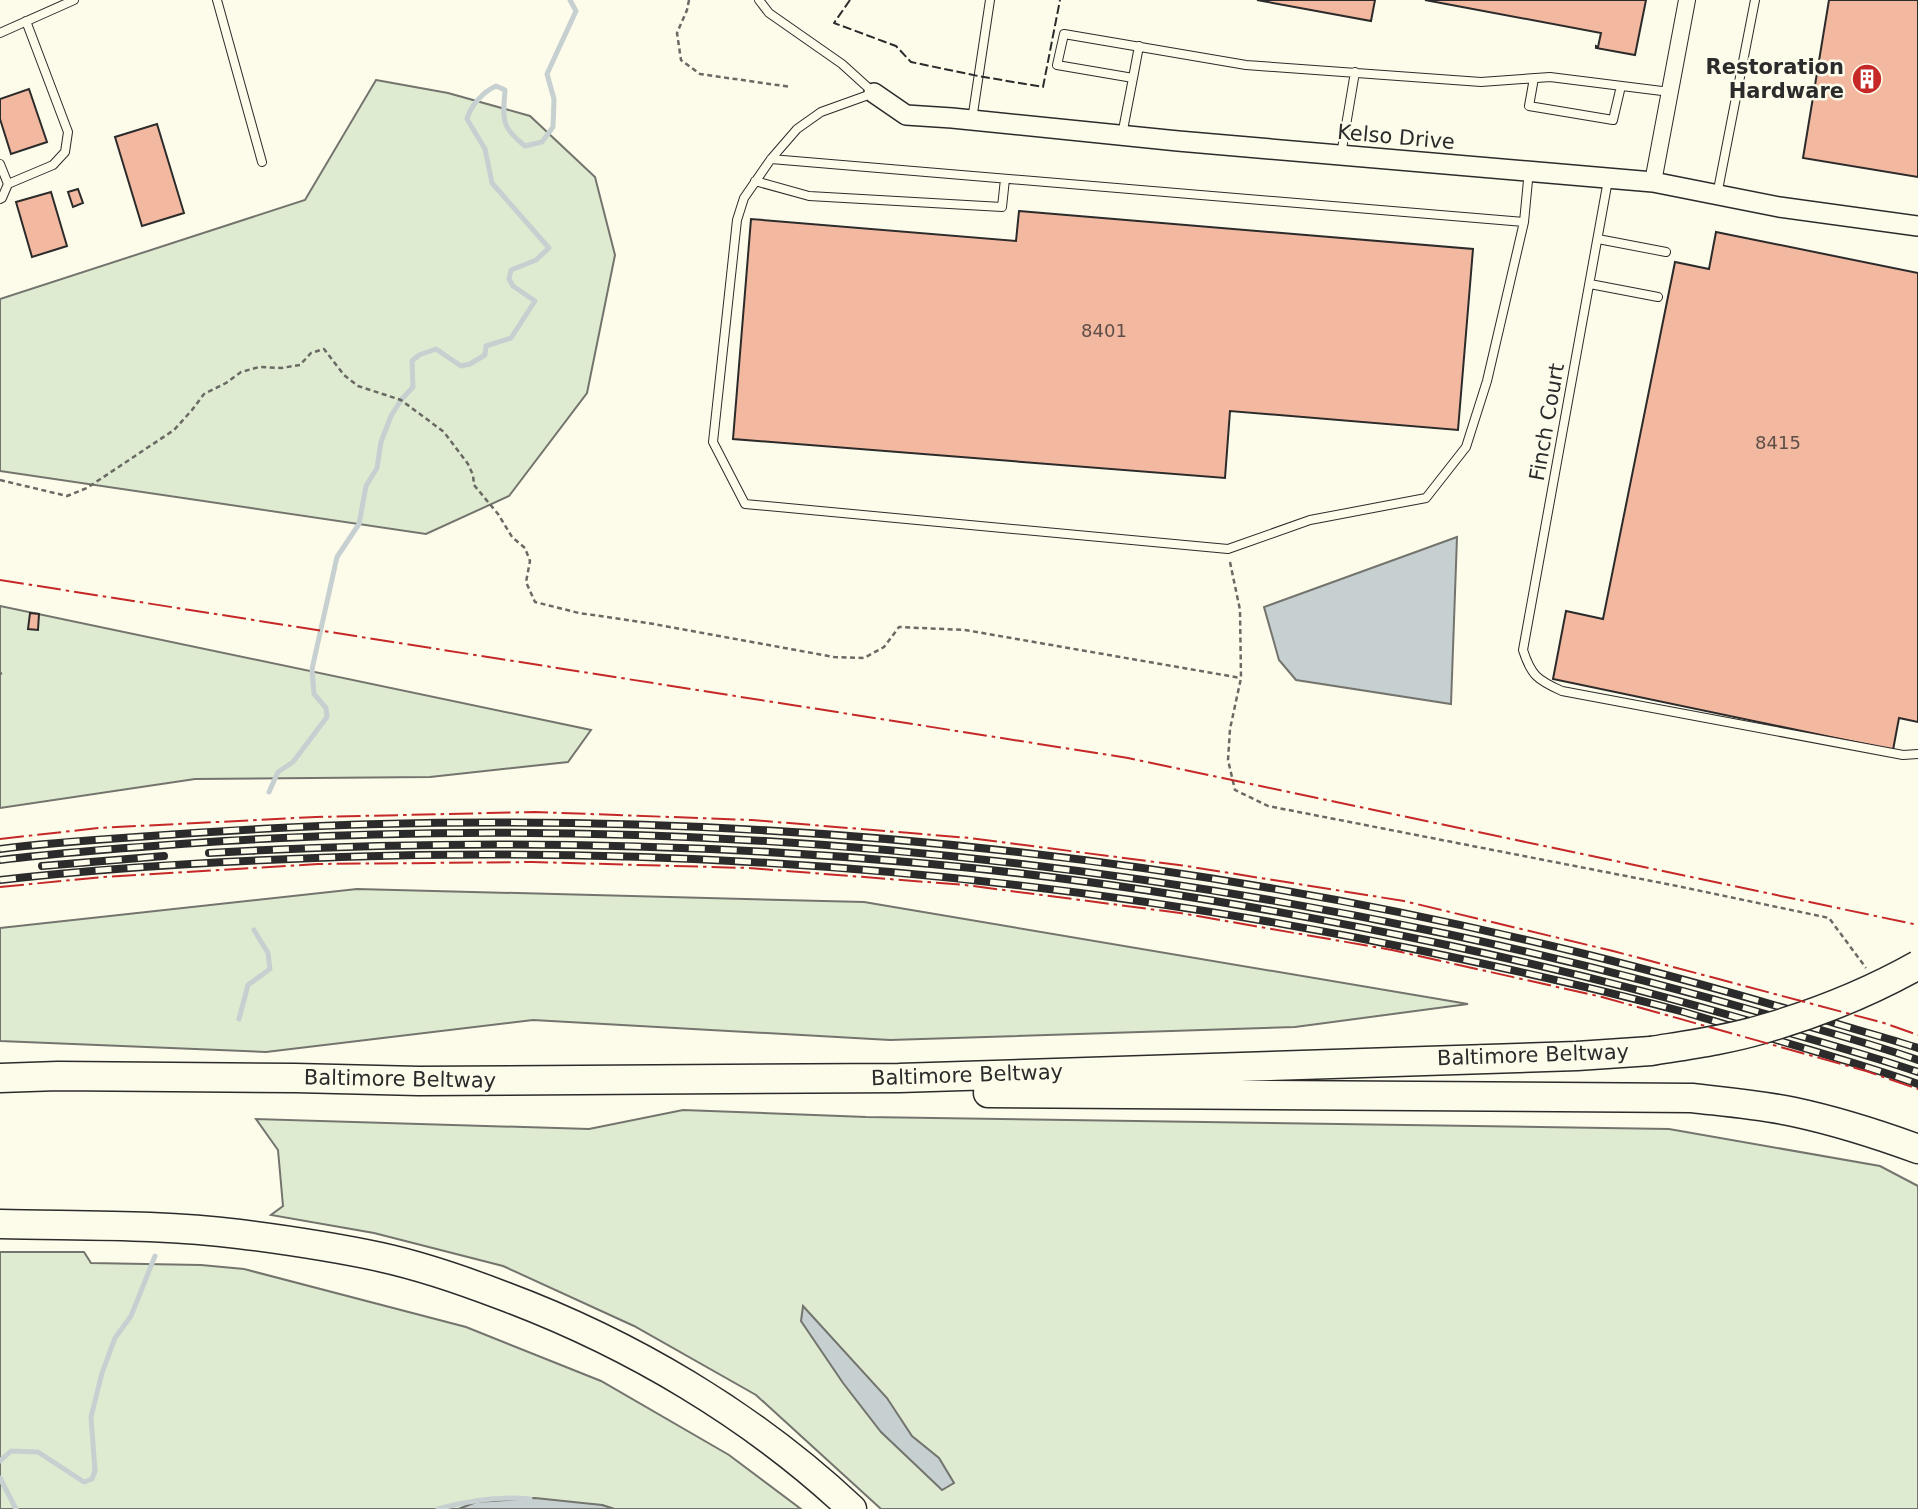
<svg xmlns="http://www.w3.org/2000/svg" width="1918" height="1509" font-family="'DejaVu Sans',sans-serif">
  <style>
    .green { fill: #deebd1; stroke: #74746e; stroke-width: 2 }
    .water { fill: #c7d0d0; stroke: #74746e; stroke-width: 2 }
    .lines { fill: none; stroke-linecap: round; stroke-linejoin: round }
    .stream { stroke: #c7d0d0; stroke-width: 5 }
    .building { fill: #f2b8a0; stroke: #2b2b2b; stroke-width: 2 }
    .service-casing { stroke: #2b2b2b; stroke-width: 10 }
    .minor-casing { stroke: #2b2b2b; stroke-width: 18 }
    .tertiary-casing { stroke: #2b2b2b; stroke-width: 22 }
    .motorway-casing { stroke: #2b2b2b; stroke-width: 31 }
    .path { stroke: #6a6964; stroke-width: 2.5; stroke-dasharray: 5 3.5; stroke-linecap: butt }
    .service { stroke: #fdfbea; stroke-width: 8 }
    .minor { stroke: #fdfbea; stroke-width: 16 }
    .tertiary { stroke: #fdfbea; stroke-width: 19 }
    .motorway { stroke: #fdfbea; stroke-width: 28 }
    .rail-casing { stroke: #2b2b2b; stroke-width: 8 }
    .rail { stroke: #fdfbea; stroke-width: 5; stroke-dasharray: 16; stroke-linecap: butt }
    .motorway-bridge-casing { stroke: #2b2b2b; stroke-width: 31; stroke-linecap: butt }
    .motorway-bridge { stroke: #fdfbea; stroke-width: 28 }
    .fence { stroke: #2b2b2b; stroke-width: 2; stroke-dasharray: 9 3.5; stroke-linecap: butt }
    .power { stroke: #c62828; stroke-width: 2; stroke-dasharray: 24 5 3.5 5; stroke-linecap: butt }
    .labels { text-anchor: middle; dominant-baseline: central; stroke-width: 5; stroke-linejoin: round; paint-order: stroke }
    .number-label { font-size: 18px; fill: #5d4e48 }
    .poi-label { font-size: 21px; font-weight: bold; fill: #2b2b2b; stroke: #fdfbea; text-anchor: end }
    .street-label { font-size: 21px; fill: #2b2b2b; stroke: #fdfbea }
  </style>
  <rect width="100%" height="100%" fill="#fdfbea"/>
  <path class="green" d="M376,80L448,93L530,116L595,177L615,255L587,393L509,496L426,534L0,471V299L305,200Z
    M0,606L591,730L568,762L430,777L195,779L0,808Z
    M357,889L864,902L1468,1004L1295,1027L890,1040L533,1020L266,1052L0,1041V928Z
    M683,1110L866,1117L1669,1129L1880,1166L1918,1186V1509H881L756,1395L634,1326L503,1266L374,1233L271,1215L283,1206L278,1150L256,1119L589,1129Z
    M0,1252H84L91,1263L201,1265L244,1269L466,1327L601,1381L729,1455L801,1509H614L602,1505L476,1502L459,1509H0Z"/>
  <path class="water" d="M1457,537L1451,704L1296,680L1279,660L1264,607Z
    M803,1306L887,1398L912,1436L939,1458L954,1483L942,1490L881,1432L843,1383L801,1321Z
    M535,1498L602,1505L614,1509H459L476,1502Z"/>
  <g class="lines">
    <path class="stream" d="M269,792L278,772L293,762L327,717L326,708L314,694L312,669L337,557L359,524L366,486L377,468L381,442L391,416L401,400L413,387L412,361L419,355L436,349L461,366L470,364L485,355L486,346L511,338L535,301L513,286L509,279L511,270L536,260L549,248L492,183L485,149L467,119C471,105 483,92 496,86L505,90C503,120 500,126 525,146L542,142L553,127L554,99L547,74L576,11L570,0
      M239,1019L248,985L270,969L268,953L254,930
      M0,1461L11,1451L38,1452L84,1482L92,1479L95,1471L91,1417L102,1373L115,1338L131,1316L155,1256
      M0,1478L16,1509
      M438,1509C467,1501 499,1496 530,1499"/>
  </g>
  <path class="building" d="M1257,0H1375L1371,21Z
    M1425,0H1646L1635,55L1596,48V46L1598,47L1601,33Z
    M1829,0H1918V177L1803,158Z
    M29,89L47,142L11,154L0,119V99Z
    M157,124L184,213L142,226L115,137Z
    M78,189L83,203L73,207L68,192Z
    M51,192L67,246L32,257L16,202Z
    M1019,211L1473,249L1458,430L1230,411L1225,478L733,439L751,219L1016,241Z
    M1716,232L1918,273V722L1899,718L1893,750L1553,679L1566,611L1603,619L1675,262L1709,269Z
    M30,613L39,614L38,630L28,629Z"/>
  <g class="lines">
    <g class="service-casing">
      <path id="service" d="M217,0L262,162
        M759,0L769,13L842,64L874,93L821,112L797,129L771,159L744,198L737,220L713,442L745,504L1228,549L1310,520L1426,498L1466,447L1487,381L1524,222L1529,170
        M0,33L74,0
        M1133,78L1139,46
        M1534,78L1529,106L1613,120L1621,86
        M972,120L990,0
        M1122,135L1133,78L1057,65L1064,34L1246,65L1481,82L1550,77L1670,92
        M1341,155L1355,72
        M771,159L1524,222
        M0,164L8,184L2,198L0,199
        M1608,180L1523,650C1531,675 1537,680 1562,691L1903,755L1918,754
        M755,181L809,196L1002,207L1005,179
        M8,184L53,165L65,152L68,132L26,21
        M1717,195L1755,0
        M1598,239L1666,252
        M1590,284L1658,297"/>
    </g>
    <g class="minor-casing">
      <path id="minor" d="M1653,182L1687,0"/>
    </g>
    <g class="tertiary-casing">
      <path id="tertiary" d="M874,93L906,115L952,118L1178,141L1653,182L1779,207L1918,226"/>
    </g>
    <g class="motorway-casing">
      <path id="motorway" d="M0,1078L58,1076L295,1078L419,1081L899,1078L1577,1056L1651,1051
        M988,1093L1692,1098C1726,1102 1761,1105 1794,1112C1836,1121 1877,1134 1918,1149
        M0,1224C79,1226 160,1224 239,1234C286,1240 333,1247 380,1257C421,1266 462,1280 501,1295C630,1343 752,1415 852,1509"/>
    </g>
    <path class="path" d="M689,0L687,10L677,33L681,60L700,74L791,87
      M0,480L67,496L87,488L174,430L192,410L204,394L226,383L241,372L259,367L281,368L300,365L311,353L324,349L344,375L358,386L401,400L444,432L468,464L473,475L474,485L498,514L512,537L525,548L530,561L526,582L535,602L579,613L648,623L834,657L864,658L884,647L899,627L965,630L1241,678
      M1230,562L1240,610L1241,678L1230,729L1228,760L1235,790L1268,806L1677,886L1829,918L1866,968
      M0,674L2,673"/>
    <use href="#service" class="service"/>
    <use href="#minor" class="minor"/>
    <use href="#tertiary" class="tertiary"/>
    <use href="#motorway" class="motorway"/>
    <g class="rail-casing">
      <path id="rail" d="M0,849C45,843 91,840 136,837C217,831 298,826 380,824C787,814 1194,857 1589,955C1665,974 1740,995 1815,1017C1849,1028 1884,1037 1918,1048
        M209,853C450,839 691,842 931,864C1105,880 1277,909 1447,945C1564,970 1679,999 1793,1034C1835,1046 1877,1058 1918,1072
        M0,860C74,851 149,846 224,841C633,816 1045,849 1447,934C1565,959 1681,989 1797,1023C1837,1035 1878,1046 1918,1060
        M42,866L164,856
        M0,880C113,867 227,861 341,857C706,845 1070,877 1428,952C1514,970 1600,989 1684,1012C1722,1023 1759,1035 1797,1046C1837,1058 1878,1070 1918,1084"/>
    </g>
    <use href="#rail" class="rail"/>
    <g class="motorway-bridge-casing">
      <path id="motorway-bridge" d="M1651,1051C1688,1045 1726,1040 1763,1029C1815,1014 1870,992 1918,965"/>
    </g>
    <use href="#motorway-bridge" class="motorway-bridge"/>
    <path class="fence" d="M850,0L834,23L896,46L911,62L978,76L1043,87L1060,0"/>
    <path class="power" d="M0,580L1128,758L1918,925
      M0,839L98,828L316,817L535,812L752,820L970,838L1186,866L1404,901L1613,951L1884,1023L1918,1035
      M0,887L103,877L318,864L533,862L749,868L965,885L1180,913L1392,950L1602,997L1866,1071L1918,1089"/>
  </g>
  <defs>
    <g id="building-disc" transform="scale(1.575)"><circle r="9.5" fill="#c62828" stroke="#fdfbea"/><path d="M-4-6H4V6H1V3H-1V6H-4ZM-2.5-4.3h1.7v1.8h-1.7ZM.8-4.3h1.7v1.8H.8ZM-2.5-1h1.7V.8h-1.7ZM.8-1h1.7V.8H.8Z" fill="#fff"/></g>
  </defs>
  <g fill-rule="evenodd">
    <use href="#building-disc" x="1867" y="79"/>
  </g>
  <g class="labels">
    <g class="number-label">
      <text x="1104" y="330">8401</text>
      <text x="1778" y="442">8415</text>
    </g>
    <g class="poi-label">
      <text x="1844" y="67">Restoration<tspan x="1844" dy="24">Hardware</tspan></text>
    </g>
    <g class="street-label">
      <text transform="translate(1396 137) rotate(5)">Kelso Drive</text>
      <text transform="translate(1547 422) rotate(-80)">Finch Court</text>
      <text transform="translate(1533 1055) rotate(-2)">Baltimore Beltway</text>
      <text transform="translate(967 1075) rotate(-2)">Baltimore Beltway</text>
      <text transform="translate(400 1079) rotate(1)">Baltimore Beltway</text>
    </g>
  </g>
</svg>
